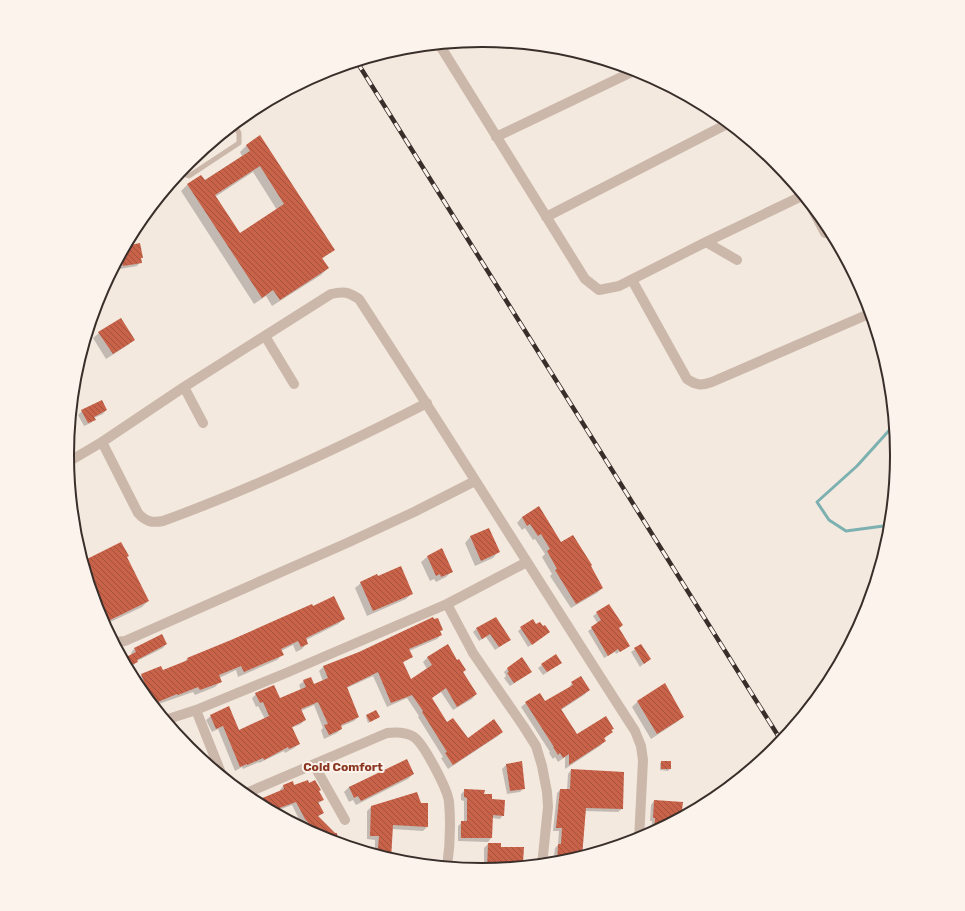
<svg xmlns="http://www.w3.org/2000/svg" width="965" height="911" font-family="Rubik,sans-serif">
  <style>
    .shadow { fill: #0003; fill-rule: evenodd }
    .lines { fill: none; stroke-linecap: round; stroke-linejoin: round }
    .stream { stroke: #7db1b1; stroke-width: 3 }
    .building { fill: url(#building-back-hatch); fill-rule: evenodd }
    .service { stroke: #ccb8aa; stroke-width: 5 }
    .minor { stroke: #ccb8aa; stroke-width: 10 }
    .rail-casing { stroke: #3a2e2a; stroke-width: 4.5 }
    .rail { stroke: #fbf3ec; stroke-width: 3; stroke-dasharray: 9; stroke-linecap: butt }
    .labels { text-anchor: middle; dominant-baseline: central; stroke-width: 4; stroke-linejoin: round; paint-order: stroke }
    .neighbourhood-label { font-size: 12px; font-weight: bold; fill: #8a3621; stroke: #fbf3ec }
    .rim { fill: none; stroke: #3a2e2a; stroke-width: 2 }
  </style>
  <defs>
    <pattern id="building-back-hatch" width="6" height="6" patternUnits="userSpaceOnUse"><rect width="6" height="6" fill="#c86249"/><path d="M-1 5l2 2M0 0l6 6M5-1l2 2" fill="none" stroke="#a3513d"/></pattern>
  </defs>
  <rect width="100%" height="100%" fill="#f3e9df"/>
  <path class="shadow" d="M247,145L333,250L322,259L328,268L321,275L272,306L266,296L254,304L181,191L188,184L204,181L242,156L240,152ZM253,172L277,210L239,234L215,197Z
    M139,245L140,262L137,266L120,269L117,262L125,247Z
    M99,333L134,340L128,345L106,359L93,338Z
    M106,410L103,414L94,418V420L91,423L84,426L78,415L82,411Z
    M71,501L79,513L73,519Z
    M522,517L590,567L602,588L597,593L571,608L550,576L552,574L542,557L545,554L535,539L533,540L525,528L522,530L517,523Z
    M488,529L498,552L493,558L475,566L465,543L470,537Z
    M121,543L126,558L148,601L142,607L104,625L99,614L83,562Z
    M442,550L452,571L446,577L436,582L434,579L430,581L421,562L427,557Z
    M377,577L412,593L406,599L367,616L355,588L361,583Z
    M313,607L344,619L338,624L306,640L307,643L302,649L296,652L293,645L281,651L282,655L277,660L238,677L236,670L219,678L221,681L215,687L195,695L193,692L153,706L140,690L136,680L142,675L162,671L183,663L187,659Z
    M597,613L622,625L618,629L629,645L616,654L615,652L604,658L588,631L598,624L593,616Z
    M532,620L536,626L549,632L528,647L518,631Z
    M476,629L510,640L495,650L486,637L479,641L473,632Z
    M442,630L439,632L441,635L437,639L409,651L412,657L402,663L410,681L427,669L423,662L427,658L447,645L476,694L472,699L453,710L441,692L431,698L447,723L468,740L502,732L498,736L448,769L441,758L443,757L418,717L419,716L407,698L387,707L373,676L347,688L358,717L354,721L340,727L341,729L337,733L324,739L321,730L323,728L314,705L301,711L305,719L301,724L291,728L299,744L294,748L285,753L284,751L259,763V762L243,769L242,767L235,771L218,729L212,732L206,720L211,716L239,732L265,719L258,706L256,707L252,698L256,694L280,700L301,690L299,685L304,681L313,686L323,681L319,671L323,667L360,652Z
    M162,635L166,644L163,648L137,661L134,665L127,668L123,660L132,655L131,653L134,649Z
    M641,645L649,659L640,667L631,652Z
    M561,663L543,675L538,668L542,665Z
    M507,669L527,675L510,686L504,678L506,676L504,672Z
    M572,683L589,690L584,695L561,710L577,735L613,728L611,731V732L604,739L605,741L600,746L565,769V757L558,762L555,757L553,759L549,753L550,752L521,707L526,703L545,702L568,689Z
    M637,702L683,717L677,722L651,739L632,707Z
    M367,716L379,717L368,723L366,717Z
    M186,743L190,750L185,744Z
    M406,761L413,774L408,779L356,805L353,800L349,802L344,792L349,787Z
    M662,762L670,769L668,771L660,770V763Z
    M521,763L524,788L520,792L507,794L502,769L506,765Z
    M571,770L622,809L618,812L585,811L581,856L579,858L563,863L553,864L555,848L558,845L559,831H553L557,793L560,790H567L568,774Z
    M309,784L318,791L323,800L318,804L322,813L317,817L336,839H345V846L323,839L311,832L301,823L292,805L273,812L255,803L281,792L280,790L283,786H294Z
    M465,790L483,795L491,800L503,815L500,819L492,818L491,838L488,842L458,841V826L462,822H464V801L461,800V794Z
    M654,801L682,803L680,819L651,834L652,821H650L651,805Z
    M371,807L427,827L423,831L392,829L390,860L375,852V840L367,839V811Z
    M488,844L522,863L518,867H499V869L484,871V848Z
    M360,846L363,851L356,849Z
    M402,858L407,864L398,862Z"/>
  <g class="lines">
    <path class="stream" d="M891,525L846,531L829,520L817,502L857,466L894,425V414"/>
  </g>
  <path class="building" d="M260,135L335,250L322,258L329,268L280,300L273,290L262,298L187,184L201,175L205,180L250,151L246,145ZM260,166L284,204L240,233L215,195Z
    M140,243L143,258H141L142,263L123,266L120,256L126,246Z
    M121,318L135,340L113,354L98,332Z
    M102,400L107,410L94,417L96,420L88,423L81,410Z
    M539,506L561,542L573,535L592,565L591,566L603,588L576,604L555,570L557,569L547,551L550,549L541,534L538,536L530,524L527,526L522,517Z
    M489,528L500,552L481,561L470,536Z
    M121,542L129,556L127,557L149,601L106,622L92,591L83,561Z
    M442,548L453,572L441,577L440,574L436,576L427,556Z
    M401,566L413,594L373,611L360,582L377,574L378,576Z
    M334,596L345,619L306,638L308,644L301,647L298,641L281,649L284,655L260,665L244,672L241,666L219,675L222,682L200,690L198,687L178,695L177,694L153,704L141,674L161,666L163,670L188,660L187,658L231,640L312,604L313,606Z
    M609,604L623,625L619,628L630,646L620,652L618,649L608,656L591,627L601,620L596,612Z
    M433,617L434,619L438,618L443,630L440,631L442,635L409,649L413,657L403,662L411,679L432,665L427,657L448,644L457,660L459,659L466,670L463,672L477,694L457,707L446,688L432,698L447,722L453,718L468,738L494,719L503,732L453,765L445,753L447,752L422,712L423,711L412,695L391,703L378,672L347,687L359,717L341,725L342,729L329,735L324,725L328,724L318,702L301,709L306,720L292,727L300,744L289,749L288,747L264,760L263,758L247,765V764L240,767L223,726L216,729L210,715L229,706L239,730L269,716L263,702L260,703L255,693L274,685L280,698L306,687L303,680L311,677L314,684L328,678L323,666L359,652Z
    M496,617L511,640L499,647L490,634L482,639L476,628Z
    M533,619L536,624L540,622L543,626L545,625L550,632L532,645L520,627Z
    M162,634L167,644L137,660L138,662L127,667L122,659L136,652L134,648Z
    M641,644L651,659L644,664L634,648Z
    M556,654L562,663L547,672L541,664Z
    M522,657L532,672L514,683L507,673L509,672L507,668Z
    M581,676L590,690L561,709L577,734L606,716L614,729L611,730L613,732L604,738L606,741L569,765V754L563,758L560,753L558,755L553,747H554L525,702L540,693L545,701L573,685L571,682Z
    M665,683L684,717L657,734L637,701Z
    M376,710L380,717L370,722L366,715Z
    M407,759L414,774L361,801L358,796L354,798L349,787Z
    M522,761L525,789L510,791L506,764Z
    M661,761H671V769H661Z
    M571,769L624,772L623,809L586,808L582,857L557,864L558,844H561L562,828H556L560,789H570Z
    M308,780L309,783L315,780L321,790L319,791L324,800L318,802L324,813L318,816L335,833H337L338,844L324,840L305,819L296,802L271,811L253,802L284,789L283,785L293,781L294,785Z
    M464,789L485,790L484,794H492V799L505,800L504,816L493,815L492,838H461V821H467V798L464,797Z
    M417,792L421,803H428V827L393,825L391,860L370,854L378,848L379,836H370L371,806Z
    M654,800L683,802L681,818L654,833L655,818H653Z
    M488,843H501V847H524L523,863H501L500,869L487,870Z"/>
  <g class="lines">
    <path class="service" d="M180,173L189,176L239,143V133L234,124"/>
    <path class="minor" d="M439,44L585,279L599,290L619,286L706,242L804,195
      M496,137L636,70
      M807,199L825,233
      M546,217L729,123
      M706,242L737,260
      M632,280L687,379C696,385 701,386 712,382L871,313
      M265,336L294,384
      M184,387L203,423
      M102,442L138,513C146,522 152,523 163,521C254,488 341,447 427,403
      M68,462L102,442L184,387L331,294C344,291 348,292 359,299C452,442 542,587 635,731L641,746L643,760L639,840
      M447,604L473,653L524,727L536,746L542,766L547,792L548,807L542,865
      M113,642L125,641L347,543L414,512L475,481
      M196,710L223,778
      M165,720L196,710L286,673L447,604L527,562
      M314,765L345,820
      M244,794L387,733C396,732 406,732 414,737C424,744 448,790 449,802C451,824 450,846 447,867"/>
    <g class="rail-casing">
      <path id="rail" d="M357,62L782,742"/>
    </g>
    <use href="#rail" class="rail"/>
  </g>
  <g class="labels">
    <g class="neighbourhood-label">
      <text x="343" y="767">Cold Comfort</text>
    </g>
  </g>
  <path d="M0 0H965V911H0ZM74 455a408 408 0 1 1 816 0a408 408 0 1 1-816 0Z" fill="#fbf3ec" fill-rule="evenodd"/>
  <path class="rim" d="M74 455a408 408 0 1 1 816 0a408 408 0 1 1-816 0Z"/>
</svg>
